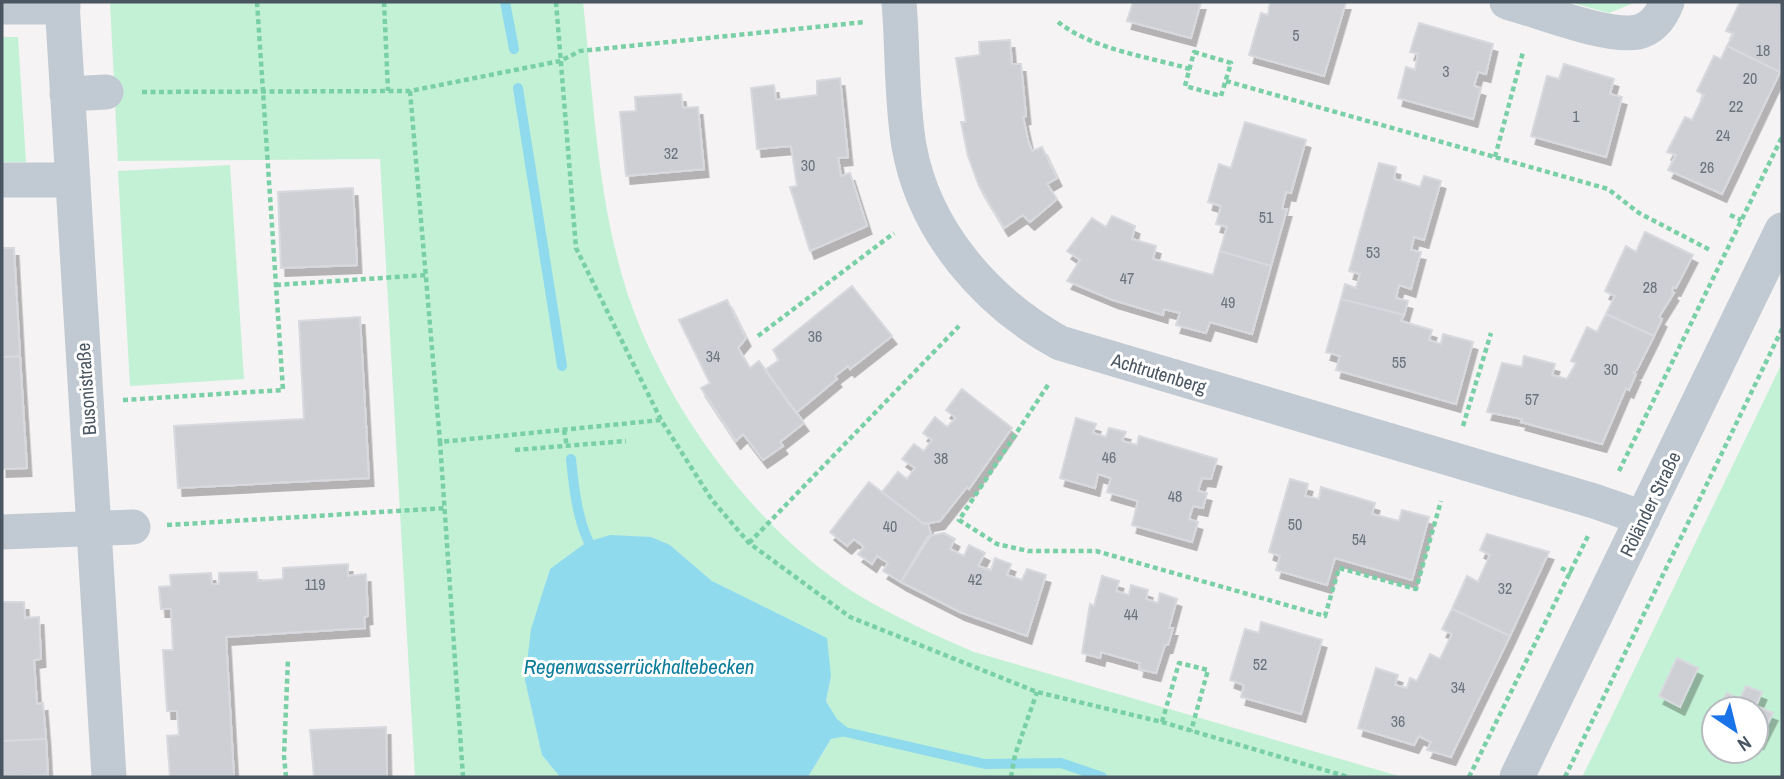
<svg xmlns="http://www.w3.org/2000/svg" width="1784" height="779" font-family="'Archivo Narrow',sans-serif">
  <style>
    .green { fill: #c3f1d5; fill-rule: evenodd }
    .water { fill: #90daee }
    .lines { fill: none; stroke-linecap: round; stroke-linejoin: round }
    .stream { stroke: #90daee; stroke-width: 10 }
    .building { fill: #cdcfd5; stroke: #d7d9de; stroke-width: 2; filter: url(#shadow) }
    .path { stroke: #7ad0a6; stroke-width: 4.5; stroke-dasharray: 5 3.5; stroke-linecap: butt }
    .minor { stroke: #c1cad2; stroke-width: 35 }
    .labels { text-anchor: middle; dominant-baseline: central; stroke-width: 6; stroke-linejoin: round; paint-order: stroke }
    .number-label { font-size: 16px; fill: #6b747e }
    .street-label { font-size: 19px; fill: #4a5661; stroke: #fff }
    .water-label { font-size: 21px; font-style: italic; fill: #0c7c9b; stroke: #fff }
  </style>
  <defs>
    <filter id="shadow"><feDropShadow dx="4.5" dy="8" stdDeviation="0" flood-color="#0004"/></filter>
  </defs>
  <rect width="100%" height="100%" fill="#f5f3f3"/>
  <path class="green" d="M110,2H583C593,94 597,190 623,279C657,396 752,528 855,593C893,616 934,635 974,652L1402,777H808L831,739L837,719L826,701L831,676L759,605L712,581L670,545L550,569L545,584L542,755L560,777H415L380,159L118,161Z
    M1569,2H1636L1609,13Z
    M2,37H18L26,162H2Z
    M230,165L244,379L130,386L118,171Z
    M1782,363V777H1582L1595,751ZM1714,709H1756V751H1714Z"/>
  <path class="water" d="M610,535L651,537L670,545L712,581L827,638L831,676L826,701L837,719L855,734L831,739L808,777H560L542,755L525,680L531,629L550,569L587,542Z"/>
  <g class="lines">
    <path class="stream" d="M505,2L514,49
      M518,88L562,366
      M571,459C574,490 578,527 595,554
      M841,731L985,764L1061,763L1102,777"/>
  </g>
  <path class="building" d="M1133,2H1201L1191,38L1127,21Z
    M1270,2H1346L1324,76L1249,55L1261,13L1268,15Z
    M1740,2H1782L1780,72L1727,46L1734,34L1726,31Z
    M1419,23L1493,44L1486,74L1478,72L1474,86L1481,88L1473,119L1398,98L1406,67L1415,70L1418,54L1410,52Z
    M1010,40L1012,64H1021L1026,116L1023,117L1028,140L1032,151L1042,147L1057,178L1047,184L1057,199L1030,222L1023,215L1004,228L979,186L968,156L961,122H966L956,58L980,55L979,42Z
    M1727,46L1780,72L1722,194L1668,170L1676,155L1667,152L1685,117L1692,120L1704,95L1697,91L1714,56L1721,59Z
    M1564,64L1614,79L1610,94L1622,97L1606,157L1531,136L1547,76L1559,79Z
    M840,78L848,157L838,158L841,176L850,173L867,226L810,251L790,187L797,186L791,146L757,149L751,88L774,85L776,100L817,95V81Z
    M681,94L683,108L698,107L704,169L626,176L620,112L636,111L635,97Z
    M1245,122L1306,140L1291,193L1286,192L1282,209H1287L1271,266L1220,251L1227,227L1216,224L1221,206L1208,202L1219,164L1231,168Z
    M1379,163L1396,167L1394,179L1420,187L1424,176L1441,181L1424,240L1414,237L1411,250L1421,252L1411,289L1399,285L1396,298L1408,301L1404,315L1341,299L1345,284L1356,288L1360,274L1349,271Z
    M353,188L357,265L281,268L278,192Z
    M1112,216L1135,226L1132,239L1156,246L1153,259L1213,275L1220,251L1271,266L1252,334L1210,322L1206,333L1176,325L1180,313L1164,309L1163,315L1113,300L1067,281L1080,260L1067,251L1092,218L1106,227Z
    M1645,232L1693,255L1676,288L1673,287L1672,292L1674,293L1659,317L1662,319L1654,336L1606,314L1615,296L1605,291L1626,246L1636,252Z
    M2,248H14L20,356L2,357Z
    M852,286L892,336L850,369L848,366L835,376L837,379L796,413L765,370L779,360L773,350Z
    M1341,299L1404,315L1401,321L1432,330L1429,340L1441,344L1443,334L1473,342L1456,404L1336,370L1340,356L1326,352Z
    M727,300L746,338L738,348L750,368L759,361L804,423L780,442L783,446L763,460L743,434L736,441L701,388L710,383L679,320Z
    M1606,314L1654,336L1637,370L1633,373L1636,374L1629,390L1626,388L1602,444L1521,422L1522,419L1487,412L1502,363L1522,367L1524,356L1555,364L1552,375L1567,379L1576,363L1571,361L1587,327L1597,332Z
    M360,317L369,478L178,488L174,426L304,419L299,321Z
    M20,356L27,468L2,469V357Z
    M962,389L1012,428L969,489L967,487L940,521L924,524L882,492L898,472L907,479L915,468L902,459L914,444L924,451L932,440L923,433L935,417L947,427L956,418L946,410Z
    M1076,418L1096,424L1093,433L1106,437L1109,428L1126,432L1122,441L1137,445L1139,436L1217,459L1211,479L1202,478L1198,491L1207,493L1203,508L1193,506L1189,519L1198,522L1192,542L1132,525L1138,501L1107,492L1111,478L1098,474L1095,488L1060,478Z
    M1290,479L1308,484L1305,496L1319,499L1321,487L1375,503L1372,514L1399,521L1402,510L1429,517L1412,580L1335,558L1327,585L1276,570L1280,556L1269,552Z
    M869,482L924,524L928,523L931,535L901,582L883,571L888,563L877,556L872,564L858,554L864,547L854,539L847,546L830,532Z
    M944,533L955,539L950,549L964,556L969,545L985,553L978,566L991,570L995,558L1011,564L1007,575L1022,580L1027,569L1046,575L1027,636L960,612L901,582L928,536Z
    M1487,534L1549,552L1510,636L1452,609L1467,576L1478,582L1490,555L1480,550Z
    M348,564V576L366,574L368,616L364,617L365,628L226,637L234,777H170L167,736L179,735L177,711H167L163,650H173L171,609H161L159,587L171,586L170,575L211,573L212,584H219V573L257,572L258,581L283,579V568Z
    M1102,576L1119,581L1116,591L1129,595L1131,585L1148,590L1146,599L1158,603L1160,593L1177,599L1169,628H1173L1168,645H1165L1156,673L1139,669L1140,663L1101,652L1100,658L1082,653L1090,604L1094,606Z
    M2,602H24L25,618L39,617L41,659L34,660L37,704L43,703L46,739L2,741Z
    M1452,609L1510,636L1451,757L1427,750L1431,742L1419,736L1414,745L1358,728L1376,668L1398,675L1395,685L1407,688L1410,678L1417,681L1430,654L1440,659L1452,634L1442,629Z
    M1261,622L1322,640L1301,714L1241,697L1244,685L1230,680L1245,629L1259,633Z
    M1677,658L1698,668L1680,707L1659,696Z
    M1746,686L1762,692L1756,706L1773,713L1759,741L1756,739V709H1719L1727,693L1740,699Z
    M386,727L387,777H314L310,730Z
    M46,739L48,775L2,777V741Z"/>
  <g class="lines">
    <path class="path" d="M384,2L388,91
      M556,2L576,248L661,420L712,500L749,543L850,617L1037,692L1162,722L1348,777
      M1058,22C1094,50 1146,56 1190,69
      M1194,52L1231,63L1221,96L1185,86Z
      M1226,81L1608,189L1639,213L1712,251
      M410,91L440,442
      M142,92L410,91L560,61L580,51L865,22
      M1495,157L1523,52
      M1730,215L1741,220
      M276,285L426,275
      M758,336L894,233
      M1048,385L959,520L997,544L1028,551H1096L1325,616L1339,568L1416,589L1441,501
      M123,400L283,390L257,2
      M1463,426L1491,333
      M564,430L567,447
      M515,450L626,441
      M1619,471L1782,137
      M167,525L446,508
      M749,543L959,326
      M1561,568L1572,573
      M1162,722L1179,663L1208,670L1191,731
      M286,777L284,756L288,659
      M463,777L440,442L661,420
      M1011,777L1015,755L1037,692
      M1469,777L1588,536
      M1565,777L1782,329"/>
    <path class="minor" d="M62,2L109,777
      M899,2C903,49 901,99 909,146C924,231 986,302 1060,343L1594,501L1643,518
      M1507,2C1540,11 1607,38 1638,32C1654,28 1662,15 1667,2
      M2,7H63
      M67,94L106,92
      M2,180H73
      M2,532L133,527
      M1517,777L1782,230"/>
  </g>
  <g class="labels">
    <g class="number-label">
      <text x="1296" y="35">5</text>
      <text x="1763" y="50">18</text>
      <text x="1446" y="71">3</text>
      <text x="1750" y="78">20</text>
      <text x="1736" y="106">22</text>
      <text x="1576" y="116">1</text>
      <text x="1723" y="135">24</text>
      <text x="671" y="153">32</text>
      <text x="808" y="165">30</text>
      <text x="1707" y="167">26</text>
      <text x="1266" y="217">51</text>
      <text x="1373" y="252">53</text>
      <text x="1127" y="278">47</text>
      <text x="1650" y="287">28</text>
      <text x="1228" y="302">49</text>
      <text x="815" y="336">36</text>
      <text x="713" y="356">34</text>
      <text x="1399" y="362">55</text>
      <text x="1611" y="369">30</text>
      <text x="1532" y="399">57</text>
      <text x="1109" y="457">46</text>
      <text x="941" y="458">38</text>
      <text x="1175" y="496">48</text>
      <text x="1295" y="524">50</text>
      <text x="890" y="526">40</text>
      <text x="1359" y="539">54</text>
      <text x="975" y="579">42</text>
      <text x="315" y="584">119</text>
      <text x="1505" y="588">32</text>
      <text x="1131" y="614">44</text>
      <text x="1260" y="664">52</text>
      <text x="1458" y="687">34</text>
      <text x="1398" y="721">36</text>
    </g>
    <g class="street-label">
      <text transform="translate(1159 373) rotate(17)">Achtrutenberg</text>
      <text transform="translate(86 389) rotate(-94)">Busonistraße</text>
      <text transform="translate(1650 504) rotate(-64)">Röländer Straße</text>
    </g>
    <g class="water-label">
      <text x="639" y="666">Regenwasserrückhaltebecken</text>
    </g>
  </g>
  <rect width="1784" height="779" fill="none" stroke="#4a5661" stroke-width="7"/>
  <g transform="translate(1735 730) rotate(145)"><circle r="33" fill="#ffffff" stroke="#b7bbc0" stroke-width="2"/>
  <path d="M0-5L12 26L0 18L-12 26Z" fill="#1a73e8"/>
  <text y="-10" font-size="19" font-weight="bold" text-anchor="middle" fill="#4a5661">N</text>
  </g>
</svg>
